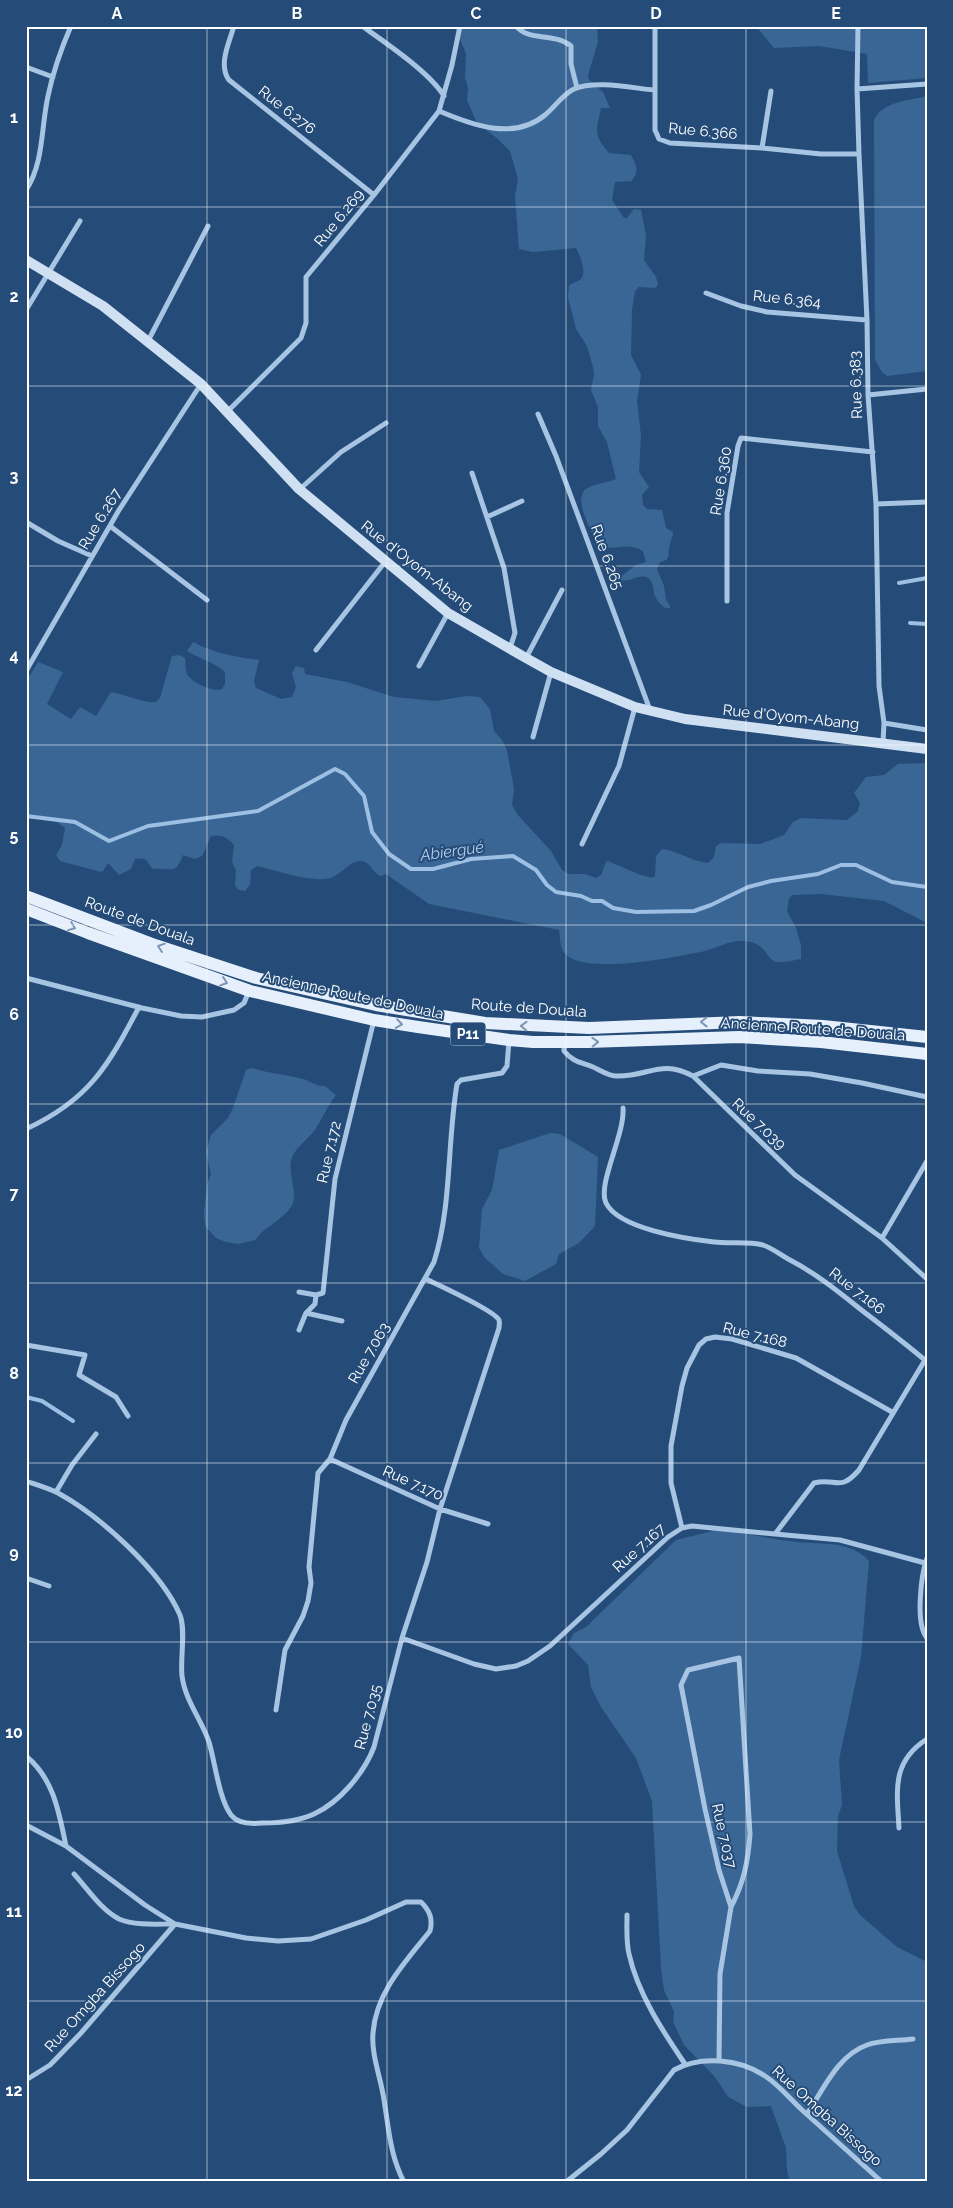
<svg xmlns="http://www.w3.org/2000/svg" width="953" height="2208" font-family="Raleway,sans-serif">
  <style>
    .green { fill: #396695 }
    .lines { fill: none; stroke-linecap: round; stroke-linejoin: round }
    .stream { stroke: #9cbfe3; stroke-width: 4 }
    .street { stroke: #a7c4e3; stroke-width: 5 }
    .secondary { stroke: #d0e0f3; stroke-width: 10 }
    .primary { stroke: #e6effc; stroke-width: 12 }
    .oneway { stroke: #7c95b3 }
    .grid { fill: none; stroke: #fff; stroke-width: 1; stroke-opacity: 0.55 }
    .labels { text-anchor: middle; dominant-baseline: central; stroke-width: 4; stroke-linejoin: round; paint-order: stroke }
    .shield { fill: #254c78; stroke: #bec9d6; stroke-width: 1 }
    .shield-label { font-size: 14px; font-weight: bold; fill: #fff }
    .street-label { font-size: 15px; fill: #fff; stroke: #254c78 }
    .water-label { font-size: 16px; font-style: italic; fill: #b2ceeb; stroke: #254c78 }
    .neatline { fill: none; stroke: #fff; stroke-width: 2 }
    .grid-label { font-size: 16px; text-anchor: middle; font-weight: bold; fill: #fff }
  </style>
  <rect width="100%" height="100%" fill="#254c78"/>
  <path class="green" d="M455,26H597L598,42L588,75L589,80L603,92L610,108H601C596,132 593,134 609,153L631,155C637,167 639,170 632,181L615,182L612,200L624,218H627L634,209L641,210L646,235L644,260L656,277L658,285L655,288L639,287L635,291L632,310L631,355L641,375L637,401L641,436L639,472L649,487L642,495L643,505L647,509L662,510L666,528L673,532C673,536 671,539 670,544C667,554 672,560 660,562L657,569L664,586L666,600L670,606V608H665C661,605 657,601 655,596C653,591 654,581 648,578C638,572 628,585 618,579L636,565L646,562L643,551C625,541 616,551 599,547C593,534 572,499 586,489C595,483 607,483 616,479L607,442L598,426V407L591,390L594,374L593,367L587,346L576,329L568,297L569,286C572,283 576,282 580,280C588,274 580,255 576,248L533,252L519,249L515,196L518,179L510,151L498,139L477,123L467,100L468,88L465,77L466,54Z
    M756,26H927V78L868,83L867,54L819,46L774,48Z
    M927,96V371L887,376L882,372L875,360L874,120C883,101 908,101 927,96Z
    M193,642C214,653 235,657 259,660L254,681L256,688L281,699L292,697L296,687L292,673L296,666L304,668L305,674L347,682L394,697L436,701L466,696L480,697L490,709L494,731L502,740L507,750L514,789L512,805L517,814L551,851L562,870L569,874H585L596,878L601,875L606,862L608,861L638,874L652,878L655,876L656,856L662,849C678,851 691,861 708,863L714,857L716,846L722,843L760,844L774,839L784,835L793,822L801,818L847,820L858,811L860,803L854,793L866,777L884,775L898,764L927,763V923L884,901L821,894L792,895L789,899L787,911L796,928L801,945V959C794,960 785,963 778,962C764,961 769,941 741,941C728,941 717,948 705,951C680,956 574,979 562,949C560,944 560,936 559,930L429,904L386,874L381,876C372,873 371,861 360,861C349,862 342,873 333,877C317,885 276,870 257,866L251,870L250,885L245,891L239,890L235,886L236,870L232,862L234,845C228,837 220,834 211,836L202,856L195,859L183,855C175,876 173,867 153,869C145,861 149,857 135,859L131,869L119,875L108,863L103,871L101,872L60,861L56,855L62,845L65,828L58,823L26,813V682L38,662L63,672L47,704L71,719L80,707L96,716L111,692C123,694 147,704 156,702L160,698L172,656L179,655L185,658C186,663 185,670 187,674C191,682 213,693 222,689L225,684V672C214,662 200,659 187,651Z
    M251,1068C268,1073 286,1075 303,1079C311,1081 316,1087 325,1086L336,1095C326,1108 322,1120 314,1131C308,1139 298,1146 293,1155C285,1171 300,1194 291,1207C281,1221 264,1227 255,1240L238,1244L226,1242L216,1238L205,1226L204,1214L207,1184L211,1174L206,1152L211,1135L228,1118L233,1108L246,1070Z
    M550,1133L560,1134L598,1157L595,1226L579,1243L559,1254L556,1264L525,1281L503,1274L485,1258L479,1248L482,1209L492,1190L499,1150Z
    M721,1529C747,1534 772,1539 797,1542C823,1545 850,1540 869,1561L861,1657L839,1760L842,1805L838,1816L837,1851L854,1906L860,1915L897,1947L927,1962V2182H790L787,2170L786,2148L771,2106L747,2107L728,2097L715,2077L684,2045L673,2022L674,2012L664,1990L661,1968L652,1801L636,1758L601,1707L591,1687L588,1665L568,1644L574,1633L586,1627L676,1540Z"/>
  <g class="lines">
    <path class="stream" d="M899,583L927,578
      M910,623L927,624
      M26,816L75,822L109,841L148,826L258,811L335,769L345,774L364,796L372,832L389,854L411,869H433L471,859L513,856L536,870L547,885L556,892L581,896L592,901H602L613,908L636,912L694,911L711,905L748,887L771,881L818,874L841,865H856L892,882L927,887
      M26,1397L42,1401L73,1421"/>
    <path class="street" d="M234,26C229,43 218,65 229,80L374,195
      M362,26C386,43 429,72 444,96
      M516,26C529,42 554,32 571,46V64L577,88
      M655,26V130L659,139L670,143L762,148L821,154H859
      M858,26L857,89L859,154L867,320L868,395L876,504L879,686L884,723L883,742
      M26,67L53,77
      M857,89L927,84
      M439,111C472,125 514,141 545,115C555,107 563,94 574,89C595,80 632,88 654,90
      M762,148L771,91
      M26,190C44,163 41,127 48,96C53,72 61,49 71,26
      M706,293L741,306L767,312L867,320
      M26,310L80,221
      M148,341L208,226
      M868,395L927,389
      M228,411L301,338L306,323V277L374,195L439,111L452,65L460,26
      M538,414L556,456L650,710
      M472,473L504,568L515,633L510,648
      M300,489L341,452L386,423
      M876,504L927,502
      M487,517L522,501
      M26,522L58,541L92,556
      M110,526L207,600
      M727,601V513L738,446L741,438L873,452
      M316,650L385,562
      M526,658L562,590
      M419,666L448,613
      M26,671L119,510L201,384
      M884,723L927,730
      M533,737L551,672
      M582,844L619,766L635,707
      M26,978L142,1008L181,1016L202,1017L234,1010L244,1003L249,991
      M564,1042V1051C573,1062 580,1062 593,1067C600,1070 610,1077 618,1076C650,1076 661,1059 693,1076L795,1175L882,1238L927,1279
      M693,1076L721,1065L758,1071L810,1074L862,1083L927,1097
      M623,1108C625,1135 597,1184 606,1203C619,1229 687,1239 714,1242C730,1244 748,1241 763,1245C772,1248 781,1255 790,1260C817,1274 840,1293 864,1312C885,1328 906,1344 926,1361
      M26,1129C89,1100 108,1066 139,1007
      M882,1238L927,1161
      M299,1292L316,1295L315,1304L306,1313
      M316,1295L323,1293L335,1179L374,1020
      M299,1330L306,1313L342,1321
      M26,1345L85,1355L79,1375L116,1397L128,1416
      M330,1459L440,1509L488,1524
      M26,1481C37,1485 48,1488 58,1493C100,1516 161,1571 180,1615C186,1631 180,1658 182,1676C185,1700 201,1719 209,1742C215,1762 219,1799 231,1815C238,1824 252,1824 262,1823C279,1823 299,1821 314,1814C340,1802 364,1773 374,1747L402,1638L427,1562L440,1509L499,1328C499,1325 500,1323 499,1320C494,1310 438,1285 426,1279
      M56,1492L72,1465L96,1434
      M682,1528L671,1483V1446L682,1386L687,1368L699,1345L706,1339L715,1337L732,1339L796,1358L892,1412
      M775,1534L840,1540L925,1563
      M927,1558C921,1575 915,1624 927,1638
      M26,1578L49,1586
      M402,1638L474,1664L496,1669L516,1666L528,1661L550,1646L668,1537L682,1528L692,1526L775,1534L814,1483C836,1477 839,1493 859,1470L925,1360
      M276,1710L285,1650L303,1616L308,1601L311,1583L309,1567L318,1473L330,1459L346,1420L434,1262C452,1205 447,1143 457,1084L461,1080L502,1073L507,1066L509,1041
      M26,1756C54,1779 59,1813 66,1846
      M26,1825L66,1846L145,1905L175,1924L246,1938L278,1941L311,1939L366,1920L406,1902H421C430,1911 433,1919 430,1931C406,1961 376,1992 373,2033C371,2055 381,2078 384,2100C389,2130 390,2155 404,2182
      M899,1828C897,1791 891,1762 927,1739
      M74,1874C87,1888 101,1910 119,1919C135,1926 158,1924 175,1924
      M627,1915C627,1927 626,1942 629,1954C638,1994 662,2030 685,2064
      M719,2061L720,1974L731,1907L719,1870L705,1809L681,1685L688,1670L739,1658L750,1834C748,1862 744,1882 731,1907
      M26,2080L50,2065L81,2033L175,1924
      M807,2114C823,2090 838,2055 867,2045C880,2040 898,2041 913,2039
      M566,2182L601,2154L627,2130L674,2070C701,2055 740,2059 765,2076C779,2085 790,2099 802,2110C829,2134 855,2158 882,2182"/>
    <path class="secondary" d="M26,260L103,306L201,384L299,489L448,613L526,658L551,672L635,707L685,719L927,749"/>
    <path class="primary" d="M26,896L155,945L256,978L376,1005L485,1023L589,1028L740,1022L823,1026L927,1037
      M26,909L88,933L250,991L374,1020L418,1027L509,1040L533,1042H588L739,1037L821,1042L927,1054"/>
  </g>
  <defs><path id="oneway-chevron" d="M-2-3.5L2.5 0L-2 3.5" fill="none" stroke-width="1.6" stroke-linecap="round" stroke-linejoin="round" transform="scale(1.25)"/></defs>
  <g class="oneway">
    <use href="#oneway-chevron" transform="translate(72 927) rotate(22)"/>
    <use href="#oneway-chevron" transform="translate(161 947) rotate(-161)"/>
    <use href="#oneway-chevron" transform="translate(224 982) rotate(19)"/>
    <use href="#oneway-chevron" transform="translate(704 1022) rotate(179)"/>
    <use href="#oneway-chevron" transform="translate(399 1024) rotate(9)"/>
    <use href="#oneway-chevron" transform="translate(524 1026) rotate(-178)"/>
    <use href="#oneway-chevron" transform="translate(595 1042) rotate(-2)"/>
  </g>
  <path class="grid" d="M207,26V2182M387,26V2182M566,26V2182M746,26V2182M26,207H927M26,386H927M26,566H927M26,745H927M26,925H927M26,1104H927M26,1283H927M26,1463H927M26,1642H927M26,1822H927M26,2001H927"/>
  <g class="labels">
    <rect class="shield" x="450.5" y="1022.5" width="35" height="23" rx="4"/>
    <g class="shield-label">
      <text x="468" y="1034">P11</text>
    </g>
    <g class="street-label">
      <text transform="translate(287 110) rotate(38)">Rue 6.276</text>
      <text transform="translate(703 131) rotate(5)">Rue 6.366</text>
      <text transform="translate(339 218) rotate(-51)">Rue 6.269</text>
      <text transform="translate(787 299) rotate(6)">Rue 6.364</text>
      <text transform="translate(856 385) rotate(-92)">Rue 6.383</text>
      <text transform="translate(721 481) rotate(-81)">Rue 6.360</text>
      <text transform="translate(100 519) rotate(-59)">Rue 6.267</text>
      <text transform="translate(607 557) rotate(70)">Rue 6.265</text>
      <text transform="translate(417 566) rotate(38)">Rue d'Oyom-Abang</text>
      <text transform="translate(791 717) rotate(6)">Rue d'Oyom-Abang</text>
      <text transform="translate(140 921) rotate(20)">Route de Douala</text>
      <text transform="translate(353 995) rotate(12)">Ancienne Route de Douala</text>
      <text transform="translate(529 1008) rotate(4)">Route de Douala</text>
      <text transform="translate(813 1029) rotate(4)">Ancienne Route de Douala</text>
      <text transform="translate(759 1124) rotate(43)">Rue 7.039</text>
      <text transform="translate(329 1152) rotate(-77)">Rue 7.172</text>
      <text transform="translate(857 1291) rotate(38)">Rue 7.166</text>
      <text transform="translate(755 1335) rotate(14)">Rue 7.168</text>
      <text transform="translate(369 1353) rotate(-60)">Rue 7.063</text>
      <text transform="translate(413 1483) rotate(24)">Rue 7.170</text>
      <text transform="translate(639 1548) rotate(-42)">Rue 7.167</text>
      <text transform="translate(368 1717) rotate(-75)">Rue 7.035</text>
      <text transform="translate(724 1836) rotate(77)">Rue 7.037</text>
      <text transform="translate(95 1997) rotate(-48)">Rue Omgba Bissogo</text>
      <text transform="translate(827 2116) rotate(42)">Rue Omgba Bissogo</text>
    </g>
    <g class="water-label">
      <text transform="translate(452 851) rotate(-8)">Abiergué</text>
    </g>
  </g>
  <rect width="953" height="2208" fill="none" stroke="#254c78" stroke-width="55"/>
  <rect x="28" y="28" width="898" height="2152" class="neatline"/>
  <g class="grid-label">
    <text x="117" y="19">A</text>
    <text x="297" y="19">B</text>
    <text x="476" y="19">C</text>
    <text x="656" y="19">D</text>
    <text x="836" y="19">E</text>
    <text x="14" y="123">1</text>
    <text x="14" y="302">2</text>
    <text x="14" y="482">3</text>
    <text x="14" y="661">4</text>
    <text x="14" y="841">5</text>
    <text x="14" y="1020">6</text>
    <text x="14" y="1199">7</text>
    <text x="14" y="1379">8</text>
    <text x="14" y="1558">9</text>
    <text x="14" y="1738">10</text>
    <text x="14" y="1917">11</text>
    <text x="14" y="2096">12</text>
  </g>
</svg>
